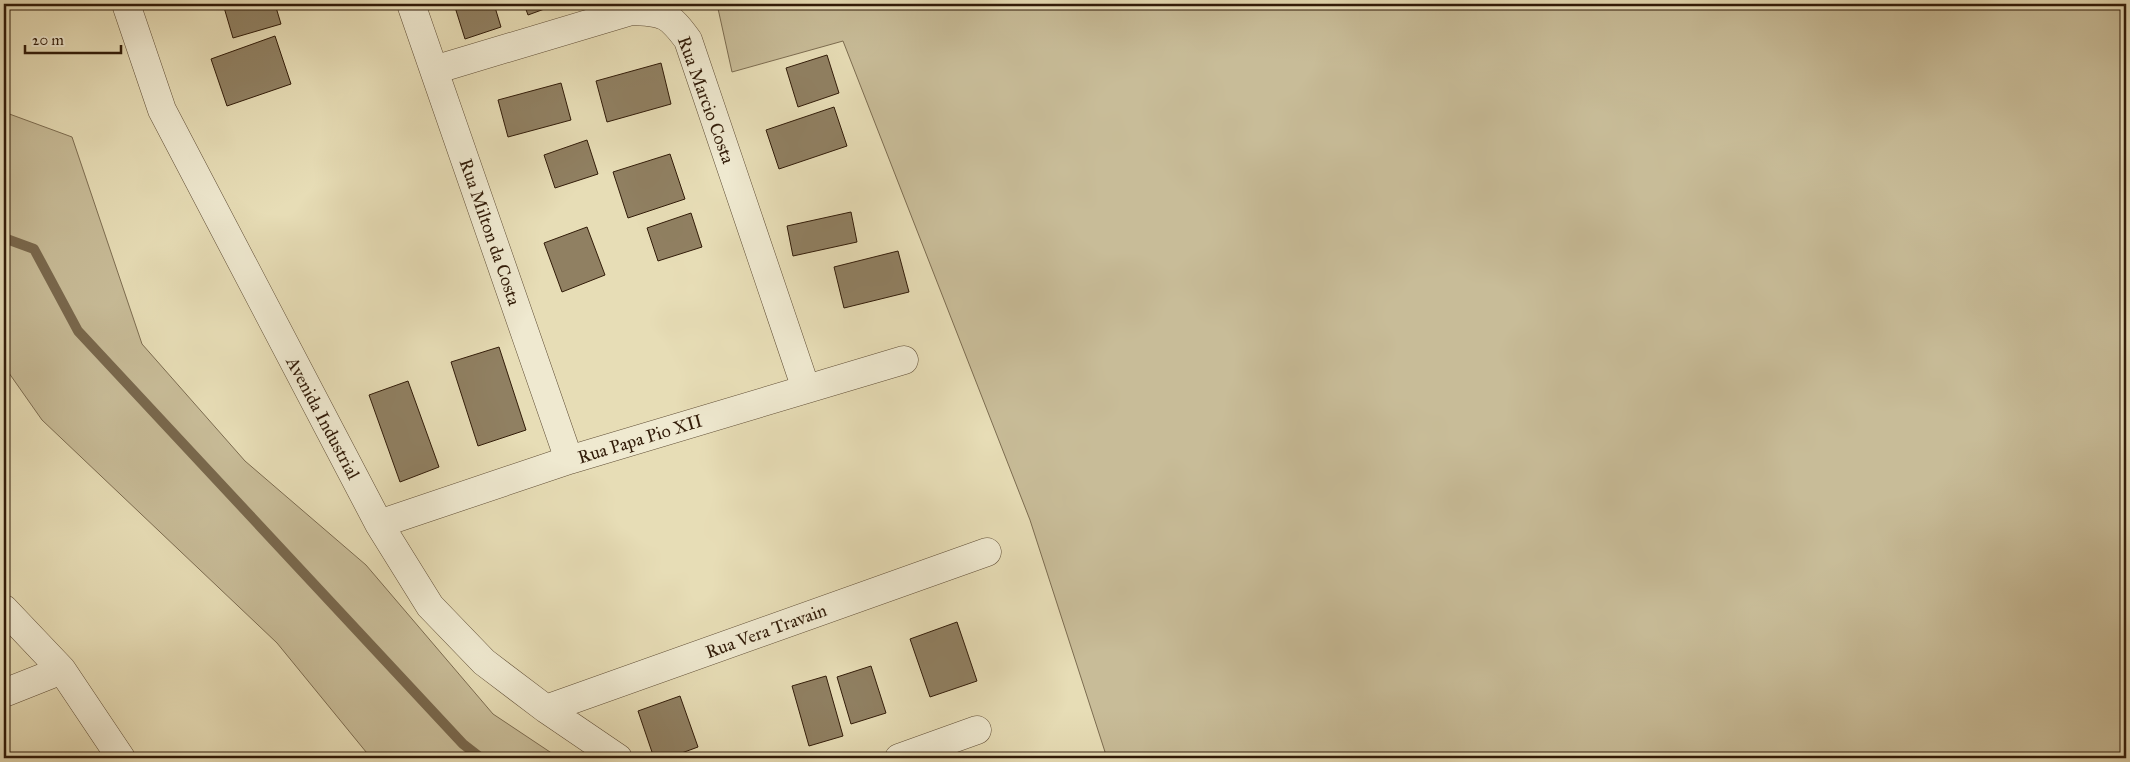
<svg xmlns="http://www.w3.org/2000/svg" width="2130" height="762" font-family="'IM FELL Great Primer',serif">
  <style>
    .green { fill: #c8bc98; stroke: #7c6c50 }
    .lines { fill: none; stroke-linecap: round; stroke-linejoin: round }
    .stream { stroke: #79684d; stroke-width: 10 }
    .building { fill: #908062; stroke: #311b08 }
    .minor-casing { stroke: #5e4c34; stroke-width: 29 }
    .minor { stroke: #efe9d0; stroke-width: 28 }
    .labels { text-anchor: middle; dominant-baseline: central; stroke-width: 4; stroke-linejoin: round; paint-order: stroke }
    .street-label { font-size: 18px; fill: #311b08; stroke: #efe9d0 }
  </style>
  <rect width="100%" height="100%" fill="#e7ddb6"/>
  <filter id="stains"><feTurbulence type="fractalNoise" baseFrequency=".004" numOctaves="4"/><feColorMatrix values="0 0 0 0 .2 0 0 0 0 .09 0 0 0 0 .02 0 0 0 .5 -.17"/></filter>
  <radialGradient id="worn" r=".72"><stop offset=".6" stop-color="#630" stop-opacity="0"/><stop offset="1" stop-color="#630" stop-opacity=".3"/></radialGradient>
  <path class="green" d="M717,4H2126V758H1107L1030,520L843,41L732,72Z
    M4,112L72,137L142,344L245,461L366,565L493,714L559,758H371L277,643L42,420L4,366Z"/>
  <g class="lines">
    <path class="stream" d="M4,238L34,249L78,331L463,744L481,758"/>
  </g>
  <path class="building" d="M223,4H275L281,24L233,38Z
    M454,4H494L501,27L465,39Z
    M524,4H558L528,15Z
    M275,36L291,84L227,106L211,59Z
    M827,55L839,93L798,107L786,68Z
    M661,63L671,104L607,122L596,81Z
    M561,83L571,120L508,137L498,100Z
    M834,107L847,146L779,169L766,130Z
    M587,140L598,174L555,188L544,155Z
    M670,154L685,199L628,218L613,172Z
    M851,212L857,242L793,256L787,226Z
    M691,213L702,247L658,261L647,228Z
    M587,227L605,275L562,292L544,243Z
    M898,251L909,292L844,308L834,267Z
    M499,347L526,430L478,446L451,362Z
    M408,381L439,467L400,482L369,395Z
    M957,622L977,681L930,697L910,639Z
    M871,666L886,713L851,724L837,677Z
    M826,676L843,736L809,746L792,686Z
    M680,696L698,747L668,758H654L638,711Z"/>
  <g class="lines">
    <g class="minor-casing">
      <path id="minor" d="M126,4L162,110L379,524L430,606L484,662L546,709L618,758
        M411,4L569,460
        M434,70L631,11C664,12 669,14 688,40L806,389
        M379,524L569,460L904,360
        M4,609L62,670L121,758
        M4,693L62,670
        M546,709L987,552
        M899,758L977,730"/>
    </g>
    <use href="#minor" class="minor"/>
  </g>
  <g class="labels">
    <g class="street-label">
      <text transform="translate(706 100) rotate(70)">Rua Marcio Costa</text>
      <text transform="translate(490 232) rotate(71)">Rua Milton da Costa</text>
      <text transform="translate(323 418) rotate(62)">Avenida Industrial</text>
      <text transform="translate(640 439) rotate(-17)">Rua Papa Pio XII</text>
      <text transform="translate(766 631) rotate(-20)">Rua Vera Travain</text>
    </g>
  </g>
  <rect width="2130" height="762" fill="none" stroke="#e7ddb6" stroke-width="20"/>
  <rect x="5" y="5" width="2120" height="752" fill="none" stroke="#311b08" stroke-width="2.5"/>
  <rect x="10" y="10" width="2110" height="742" fill="none" stroke="#311b08"/>
  <path d="M25 45v8h96v-8" fill="none" stroke="#311b08" stroke-width="2.5"/>
  <text x="32" y="45" font-size="15" fill="#311b08" stroke="#efe9d0" stroke-width="4" paint-order="stroke">20 m</text>
  <rect width="100%" height="100%" filter="url(#stains)"/>
  <rect width="100%" height="100%" fill="url(#worn)"/>
</svg>
